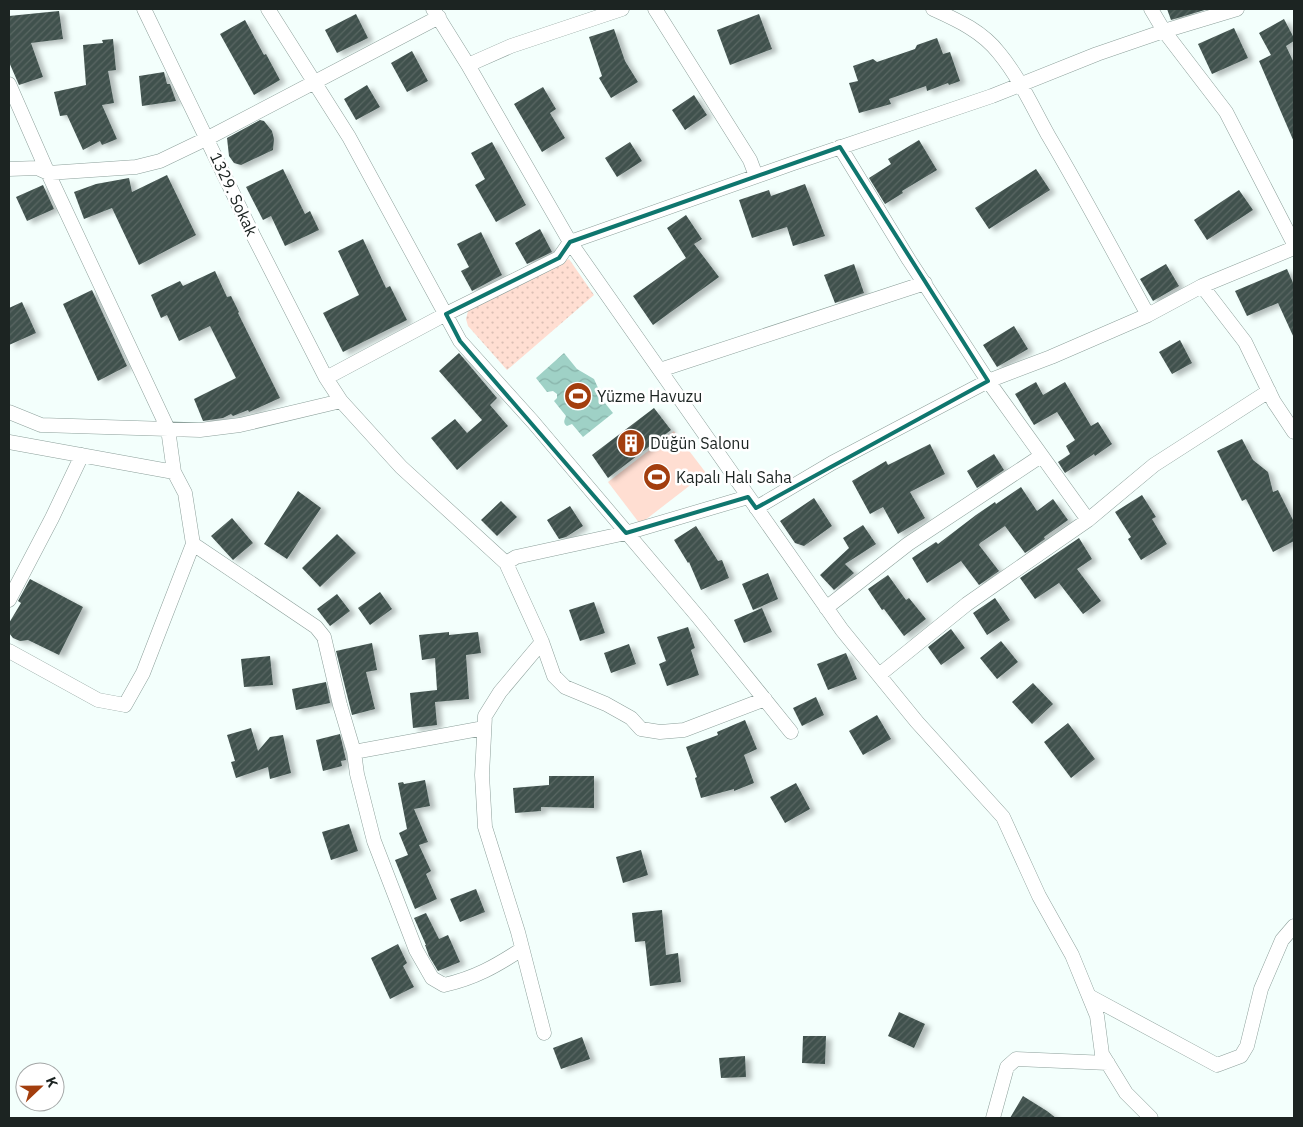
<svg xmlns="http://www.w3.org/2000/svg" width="1303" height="1127" font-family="'IBM Plex Sans',sans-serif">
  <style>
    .grass { fill: url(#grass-dots) }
    .park { fill: #ffded2 }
    .water { fill: url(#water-waves) }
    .building { fill: url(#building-hatch); filter: url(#shadow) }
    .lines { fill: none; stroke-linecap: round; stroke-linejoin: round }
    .minor-casing { stroke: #8da09b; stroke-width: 15 }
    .minor { stroke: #fff; stroke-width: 14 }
    .marked { fill: none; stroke: #0f766e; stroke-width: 4; stroke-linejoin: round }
    .labels { text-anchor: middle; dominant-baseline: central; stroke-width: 5; stroke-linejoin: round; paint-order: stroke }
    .street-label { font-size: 16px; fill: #1c2422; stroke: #fff }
    .poi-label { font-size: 16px; fill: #1c2422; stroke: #fff; text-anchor: start }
  </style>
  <defs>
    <pattern id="grass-dots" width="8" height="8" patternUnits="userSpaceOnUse" patternTransform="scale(1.25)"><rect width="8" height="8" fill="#ffded2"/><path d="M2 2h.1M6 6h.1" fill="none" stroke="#dabeb4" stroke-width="1.8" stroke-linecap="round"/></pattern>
    <pattern id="water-waves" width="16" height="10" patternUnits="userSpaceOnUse" patternTransform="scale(1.25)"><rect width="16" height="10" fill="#9fd1c6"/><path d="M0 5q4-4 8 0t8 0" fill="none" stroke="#88b3aa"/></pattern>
    <pattern id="building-hatch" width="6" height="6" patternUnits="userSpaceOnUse" patternTransform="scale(1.25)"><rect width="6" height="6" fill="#40514d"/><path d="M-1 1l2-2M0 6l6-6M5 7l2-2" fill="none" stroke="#596763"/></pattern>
    <filter id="shadow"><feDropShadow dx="5.5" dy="3" stdDeviation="2.5" flood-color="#0004"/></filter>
  </defs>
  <rect width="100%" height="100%" fill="#f3fffc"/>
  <path class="grass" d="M569,259L594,295L507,370L468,326L466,319L468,311Z"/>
  <path class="park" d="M674,431L706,473L640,524L608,482Z"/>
  <path class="water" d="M564,353L577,369L594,379L599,390L600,397L613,413L583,437L572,424L567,426C563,423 564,421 566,416L554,401L557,398V394L553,391L547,392L536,378Z"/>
  <path class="building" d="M1167,9H1208L1171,20Z
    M59,11L63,39L31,43L43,77L19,85L9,62V16Z
    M356,14L368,38L337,53L325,30Z
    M759,14L772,49L730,65L717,30Z
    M1284,19L1294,38V41L1286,46L1294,63V142L1259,61L1271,55L1259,33Z
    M245,20L264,55L266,54L280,80L254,95L220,34Z
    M1234,28L1248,58L1212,74L1198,44Z
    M614,29L625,61L638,82L611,98L599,78L602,76L589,37Z
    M937,38L943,54L950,52L960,81L949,85L948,83L927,91L926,86L889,99L891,104L859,113L849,83L858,81L853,66L873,59L877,62L915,49L917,45Z
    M113,39L116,70L108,71L114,103L102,105L117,139L102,145L100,141L83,150L67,115L60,116L54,92L86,85L83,45L103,43L102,40Z
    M412,51L428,81L407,92L391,63Z
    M164,72L167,84H170L176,101L142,106L139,76Z
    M367,85L380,107L356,120L344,99Z
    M543,87L556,109L550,113L565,138L542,152L514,104Z
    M694,95L707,115L685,130L672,110Z
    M260,120L264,121L272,131L274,139L273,150L241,165L234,163L229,156L227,138Z
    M919,140L937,170L902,191L903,193L885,204L869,178L891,164L888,159Z
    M492,142L526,205L496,222L475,185L485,179L471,153Z
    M630,142L642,161L617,177L605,158Z
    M283,169L305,214L310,211L319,230L285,246L271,216L263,220L246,187Z
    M1036,169L1050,190L989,229L975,208Z
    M167,175L196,235L139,265L112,208L84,219L74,192L96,184L129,178L132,192Z
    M805,184L825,236L793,246L787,227L752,238L739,200L769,190L771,196Z
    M43,185L54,209L27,221L16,197Z
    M1239,190L1253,210L1207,240L1194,220Z
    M686,215L702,239L694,244L719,277L653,325L633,296L686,258L667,228Z
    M540,229L552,252L527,264L515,243Z
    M481,232L502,275L472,291L461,271L469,267L457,244Z
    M363,239L386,288L390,286L407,320L343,352L323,313L359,295L338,251Z
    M854,264L864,293L835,303L824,275Z
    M1166,264L1179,286L1153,301L1140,279Z
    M1287,269L1294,285V338L1278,303L1247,316L1235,291Z
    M215,271L227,297L231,296L239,312L238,313L280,398L249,412L248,410L233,416L231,414L223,418L203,421L194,399L236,378L210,326L179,341L167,315L161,318L151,295L180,281L183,286Z
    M92,290L127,366L98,381L63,304Z
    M22,302L36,333L9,345V308Z
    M1014,326L1028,349L997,367L983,345Z
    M1180,340L1192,363L1172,374L1159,352Z
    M459,353L497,398L490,405L508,426L457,470L431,438L455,419L467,433L482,420L439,371Z
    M1036,382L1043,395L1065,382L1091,426L1098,422L1112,444L1095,456L1094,454L1065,473L1058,462L1070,454L1066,446L1075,440L1057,412L1034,425L1015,394Z
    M654,408L671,430L608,478L592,455Z
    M1242,439L1253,460L1268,472L1273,492L1278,490L1294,522V541L1273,552L1246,499L1242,501L1217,451Z
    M930,444L945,474L910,492L925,518L898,534L883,507L870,514L852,481L886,461L888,465Z
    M994,454L1004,470L977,488L967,471Z
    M1021,487L1037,511L1053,499L1068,520L1044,537L1045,539L1025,553L1005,526L980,543L979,545L999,571L979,585L961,561L927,583L912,558L936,542L938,544L976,515L995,502L996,504Z
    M298,491L321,508L287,559L264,544Z
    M1142,495L1156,517L1152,519L1167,544L1141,560L1128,539L1131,537L1115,512Z
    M814,498L832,526L804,546L795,543L780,521Z
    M501,501L517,517L497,536L481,520Z
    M570,506L583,526L566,537L559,539L547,520Z
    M232,518L253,543L233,560L211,536Z
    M863,525L876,544L845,564L854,573L834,590L820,575L849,548L843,538Z
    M696,526L718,561L722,560L729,578L701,590L689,562L688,563L674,540Z
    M337,534L356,553L320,587L302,568Z
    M1079,538L1092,559L1077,569L1101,601L1083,614L1059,583L1035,599L1020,578Z
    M768,573L778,599L753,610L742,584Z
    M888,575L906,600L909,598L926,619L904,636L884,609L882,610L868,589Z
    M30,579L83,607L59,655L28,640L20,641L13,638L9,633V623L21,603L18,601Z
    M380,592L392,609L370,625L358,608Z
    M337,594L350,611L330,626L317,609Z
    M995,598L1010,620L987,635L973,613Z
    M594,602L605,633L580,641L569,610Z
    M762,608L772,632L744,643L734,620Z
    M688,627L695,648L691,650L699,675L667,686L659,664L666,661L657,637Z
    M951,629L965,648L941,665L928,647Z
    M449,632V635L478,632L481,653L466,655L469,699L435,702L437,725L413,728L410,693L437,690L435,658L422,660L419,635Z
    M1001,641L1018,662L997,679L980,658Z
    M372,643L377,670L366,672L375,709L352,715L336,651Z
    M629,644L636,664L611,673L604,653Z
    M846,653L857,679L828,690L817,664Z
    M270,656L273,685L244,687L241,659Z
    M326,682L330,703L296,710L292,689Z
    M1033,683L1053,704L1032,724L1012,702Z
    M816,697L824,715L802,726L793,708Z
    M877,715L891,739L863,755L849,731Z
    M745,720L757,749L744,755L754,783L734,791V789L701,798L695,778L697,777L686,747L718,735L717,732Z
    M1068,723L1095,759L1071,778L1044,742Z
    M251,728L258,751L270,737L283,735L291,773L270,779L268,767L236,778L231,762L235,761L227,735Z
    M340,734L346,760L341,761L342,766L323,771L316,740Z
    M549,776H594V808L541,807V811L515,813L513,788L549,785Z
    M425,780L430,806L414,809L428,842L419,845L431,871L426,874L437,899L415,909L395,860L408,855L399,833L407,829L398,783L403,782L404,784Z
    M796,783L810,809L785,823L770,797Z
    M349,824L358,851L331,860L322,832Z
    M641,850L648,875L623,883L616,857Z
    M476,889L485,912L460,922L450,899Z
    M662,910L666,955L678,953L681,982L650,986L645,941L635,942L632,913Z
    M426,913L439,939L448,935L460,962L438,971L429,956L425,945H426L414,918Z
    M398,944L407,963L403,966L414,987L390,999L371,958Z
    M899,1012L925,1024L914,1048L888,1036Z
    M803,1036H826L825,1064L802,1063Z
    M582,1037L590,1059L561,1069L553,1048Z
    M745,1056L746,1077L721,1078L719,1058Z
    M1023,1096L1047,1111L1056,1118H1010Z"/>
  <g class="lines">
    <g class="minor-casing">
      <path id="minor" d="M144,9L254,237L326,378L341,401L401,467L506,563L542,642L554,676L565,687L606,704L631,718L641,729L660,732L684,730L765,699
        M268,9L349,137L460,341L533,422L699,618L791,732
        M433,9L468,65L570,242L842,630L917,722L1003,817L1039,896L1072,955L1097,1016L1102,1054L1126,1093L1151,1118
        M655,9L750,160L756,176
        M933,9C957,20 982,31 999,53C1019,77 1033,108 1048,135C1083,194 1115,255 1148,315
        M1151,9L1164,31L1226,112L1294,244
        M468,65L511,46L622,9
        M9,84L48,173L168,429L174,472L185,493L193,544L143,673L125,705L98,700L9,651
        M840,147L909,260L988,381L1088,520
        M9,169L37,168L48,173L136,167L160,161L208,138L439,17
        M1202,286L1245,342L1274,402L1294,432
        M660,370L925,283
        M326,378L446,314L559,258L570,242L791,164L992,96L1097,54L1164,31L1237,9
        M9,412L41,425L200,430L240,425L341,401
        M9,442L174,472
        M756,508L832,463L988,381L1051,357L1148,315L1202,286L1294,248
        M193,544L316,627L324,637L340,705L354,752L357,774L374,841L416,950L432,978L444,985C475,978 496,966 522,949
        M506,563L516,557L626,533L748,497
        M9,600L52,518L82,455
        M826,608L908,544L1041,456
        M542,642L500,692L485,716L482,775L485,827L518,932L544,1033
        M879,675L967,604L1088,520L1154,465L1269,391
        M354,752L484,728
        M1089,996L1217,1065L1241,1056L1247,1046L1261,989L1282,940L1294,926
        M993,1118L1007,1067L1016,1059L1108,1063"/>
    </g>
    <use href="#minor" class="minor"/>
  </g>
  <path class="marked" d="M840,147L988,381L756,508L748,497L626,533L460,341L446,314L559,258L570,242Z"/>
  <defs>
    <g id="stadium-disc" transform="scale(1.4375)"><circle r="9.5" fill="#a33e0e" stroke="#fff"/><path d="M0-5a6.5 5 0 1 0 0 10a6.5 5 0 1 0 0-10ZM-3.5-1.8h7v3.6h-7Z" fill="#fff"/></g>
    <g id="building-disc" transform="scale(1.4375)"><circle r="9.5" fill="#a33e0e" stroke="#fff"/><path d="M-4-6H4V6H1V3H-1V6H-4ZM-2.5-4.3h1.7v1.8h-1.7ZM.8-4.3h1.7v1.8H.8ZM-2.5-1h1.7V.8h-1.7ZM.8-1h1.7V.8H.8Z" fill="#fff"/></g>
  </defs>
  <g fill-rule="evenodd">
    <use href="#stadium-disc" x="578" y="396"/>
    <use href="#building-disc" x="631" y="443"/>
    <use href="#stadium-disc" x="657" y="477"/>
  </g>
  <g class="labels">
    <g class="street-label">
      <text transform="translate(234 194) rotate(65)">1329. Sokak</text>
    </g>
    <g class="poi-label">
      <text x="597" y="396">Yüzme Havuzu</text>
      <text x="650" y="443">Düğün Salonu</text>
      <text x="676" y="477">Kapalı Halı Saha</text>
    </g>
  </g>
  <rect width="1303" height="1127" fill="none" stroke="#1c2422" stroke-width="20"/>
  <g transform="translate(40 1087) rotate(68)"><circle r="24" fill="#ffffff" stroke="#a4a7a7"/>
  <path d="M0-4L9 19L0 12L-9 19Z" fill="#a33e0e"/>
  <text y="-8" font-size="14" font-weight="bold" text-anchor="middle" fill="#1c2422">K</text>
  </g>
</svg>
